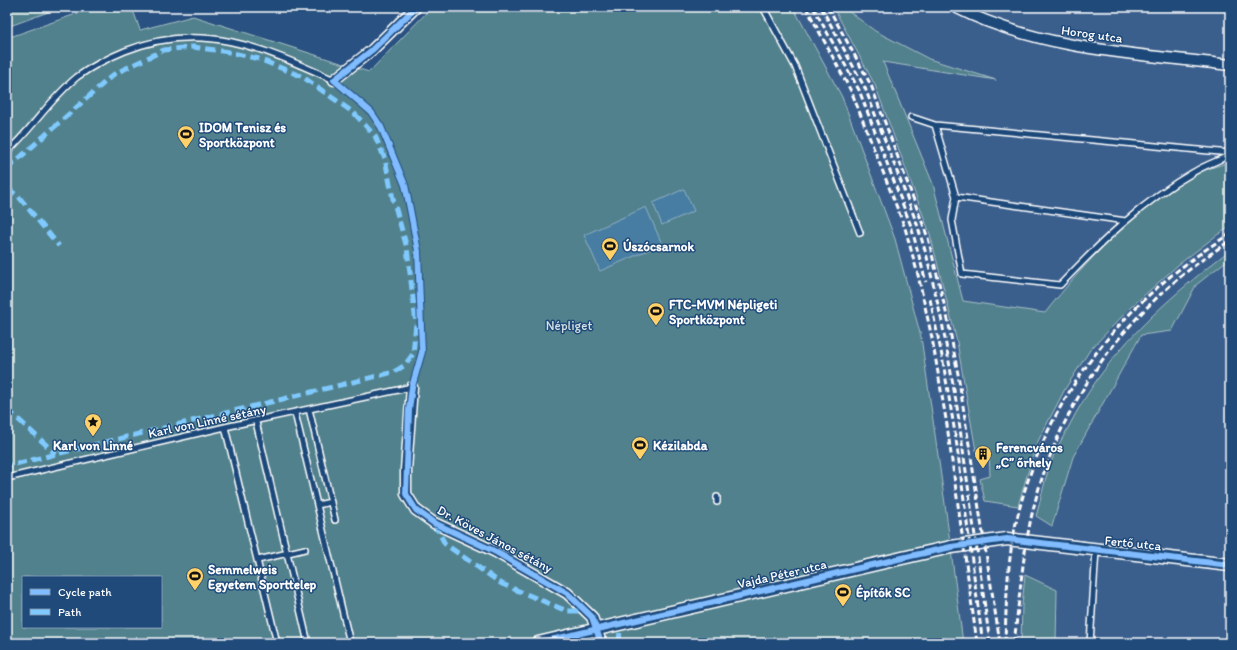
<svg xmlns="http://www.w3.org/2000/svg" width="1237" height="650" font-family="Itim,sans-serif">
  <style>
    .built { fill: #3b5f8d }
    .green { fill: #51818c; stroke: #a8c0c6; fill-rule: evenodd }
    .water { fill: #467da2; stroke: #90b1c7 }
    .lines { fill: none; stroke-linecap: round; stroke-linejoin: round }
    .service-casing { stroke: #fff; stroke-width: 8 }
    .minor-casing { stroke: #fff; stroke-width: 13 }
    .tertiary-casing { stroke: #fff; stroke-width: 15 }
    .service { stroke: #1f4a7a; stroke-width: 5 }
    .minor { stroke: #1f4a7a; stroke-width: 10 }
    .tertiary { stroke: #1f4a7a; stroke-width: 12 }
    .rail { stroke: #fff; stroke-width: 3; stroke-dasharray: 6 3; stroke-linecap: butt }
    .quiet { stroke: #80caff; stroke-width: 5; stroke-dasharray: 10 5; stroke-linecap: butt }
    .cycleway-casing { stroke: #1f4a7a; stroke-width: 8 }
    .cycleway { stroke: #80bcff; stroke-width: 6 }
    .labels { text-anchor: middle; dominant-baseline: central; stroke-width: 3; stroke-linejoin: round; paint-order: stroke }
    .street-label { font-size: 13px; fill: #fff; stroke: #1f4a7a }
    .poi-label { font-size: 13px; font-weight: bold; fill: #fff; stroke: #1f4a7a; text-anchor: start }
    .park-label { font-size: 13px; fill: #d4e0e2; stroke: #1f4a7a }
  </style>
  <rect width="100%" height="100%" fill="#295181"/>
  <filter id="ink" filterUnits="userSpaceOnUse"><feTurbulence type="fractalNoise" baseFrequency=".025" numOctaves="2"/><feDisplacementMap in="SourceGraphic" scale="8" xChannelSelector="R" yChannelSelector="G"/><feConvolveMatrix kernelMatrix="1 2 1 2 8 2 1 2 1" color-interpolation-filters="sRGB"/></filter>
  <g filter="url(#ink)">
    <path class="built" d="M793,7H833L875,85L930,234L957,342L976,451H989L990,476L980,479L1018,506L1036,445L1065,389L1090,350L1131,307L1178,265L1217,235L1230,227V250L1191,280L1145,322L1106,365L1081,402L1036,516L1052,525L1073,457L1141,335L1172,331L1196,284L1230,258V643H1056L1057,590L1022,605L1021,643H963L945,504L921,337L895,239L842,97Z
      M843,7H1230V162L1194,175L1144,209L1097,253L1069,282L1045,313L963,301L933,184L882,61L992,79L929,59L907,49L875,31Z"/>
    <path class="green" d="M7,7H62L10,26L7,19Z
      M96,7H132L140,30L193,16L369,72L432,7H793L842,97L895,239L921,337L945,504L963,643H7V38ZM23,577H161V627H23Z
      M833,7H843L875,31L929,59L996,80L883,62L933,184L963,301L1045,313C1087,260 1134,210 1193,176C1204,169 1218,166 1230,162V227L1217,235L1178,265L1131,307L1090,350L1065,389L1036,445L1018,506L985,501L980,479L990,476L989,451H976L957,342L930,234L875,85Z
      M1230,250V258L1196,285L1172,331L1141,335L1073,457L1052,526L1036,516C1042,496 1045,476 1053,457C1057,447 1063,437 1068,428C1107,351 1163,302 1230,250Z
      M1025,575L1057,590L1056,643H1021L1022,605Z"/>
    <path class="water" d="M684,189L694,211L662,225L653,203Z
      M646,207L662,244L600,271L584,235Z"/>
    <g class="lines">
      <g class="service-casing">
        <path id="service" d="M763,7L795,66L860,233
          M911,117L935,125L1230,153
          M935,125L956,197L952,220L962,274L1060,285C1100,243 1143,201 1194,172C1205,165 1218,161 1230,155
          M7,152C32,129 50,99 77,77C92,66 108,58 125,51C202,20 263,48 334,80
          M956,197L1126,221
          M309,409L335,520
          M295,413L350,643
          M256,422L308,643
          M225,427L277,643
          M7,478L225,427L412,387
          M717,502V497
          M317,505L331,502
          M258,560L305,549
          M1090,643L1096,550"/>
      </g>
      <g class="minor-casing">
        <path id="minor" d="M955,7C1039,50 1138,54 1230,65
          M334,80L372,50L416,7
          M412,387L406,470V494L416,510L434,523L494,551L567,593L592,617L601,643"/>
      </g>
      <g class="tertiary-casing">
        <path id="tertiary" d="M538,643L915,555L951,547L1007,539L1230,565"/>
      </g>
      <use href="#service" class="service"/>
      <use href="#minor" class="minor"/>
      <use href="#tertiary" class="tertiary"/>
      <path class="rail" d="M806,7L852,93L905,228L918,275L932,338L947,425L977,643
        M813,7L859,90L911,226L926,282
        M821,7L865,88L917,224L927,257L942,322L957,407L990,643
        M828,7L871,85L928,238L948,320L958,374L1000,643
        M930,299L942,356L956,439L982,637
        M1005,643C1006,608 1007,572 1013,537C1038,408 1118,302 1230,234
        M1014,643C1019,603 1022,562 1030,523C1055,405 1128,305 1230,241"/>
      <path class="quiet" d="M7,169L114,74L164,50L193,47L229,52L259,59L303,77L354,113L375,136L385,159L393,199L407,248L416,323L413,354L405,365L394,372L7,466
        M7,188L19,197L59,246
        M7,409L56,454
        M434,523L445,544L502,584L567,611H587
        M619,643L620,630"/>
      <g class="cycleway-casing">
        <path id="cycleway" d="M416,7L372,50L334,80L371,112L381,127L405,185L410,209L418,251L422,352L412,387L409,410L406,494L416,510L434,523L494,551L567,593L592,617L601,643
          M538,643L915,555L951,547L1007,539L1230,565"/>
      </g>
      <use href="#cycleway" class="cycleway"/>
    </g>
  </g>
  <defs>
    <g id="stadium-pin" transform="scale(0.9)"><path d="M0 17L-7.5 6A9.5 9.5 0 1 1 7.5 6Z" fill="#ffd166" stroke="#1f4a7a"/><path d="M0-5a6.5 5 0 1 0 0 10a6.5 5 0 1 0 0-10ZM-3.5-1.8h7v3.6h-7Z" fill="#111"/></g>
    <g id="sight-pin" transform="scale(0.9)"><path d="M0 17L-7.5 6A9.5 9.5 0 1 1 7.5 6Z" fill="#ffd166" stroke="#1f4a7a"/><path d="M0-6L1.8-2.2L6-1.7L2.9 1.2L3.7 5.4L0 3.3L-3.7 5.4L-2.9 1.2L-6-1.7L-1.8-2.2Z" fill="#111"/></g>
    <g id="building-pin" transform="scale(0.9)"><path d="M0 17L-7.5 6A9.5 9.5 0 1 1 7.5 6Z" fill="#ffd166" stroke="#1f4a7a"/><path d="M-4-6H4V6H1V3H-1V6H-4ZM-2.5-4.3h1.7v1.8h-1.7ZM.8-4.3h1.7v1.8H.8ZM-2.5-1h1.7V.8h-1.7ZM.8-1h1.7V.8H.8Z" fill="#111"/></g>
  </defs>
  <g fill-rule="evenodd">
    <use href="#stadium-pin" x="186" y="134"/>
    <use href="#stadium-pin" x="610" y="246"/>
    <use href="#stadium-pin" x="656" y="311"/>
    <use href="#sight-pin" x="93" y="422"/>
    <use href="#stadium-pin" x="640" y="445"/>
    <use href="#building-pin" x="983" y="454"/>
    <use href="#stadium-pin" x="195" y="576"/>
    <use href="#stadium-pin" x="843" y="592"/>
  </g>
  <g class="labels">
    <g class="street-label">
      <text transform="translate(1092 34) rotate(8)">Horog utca</text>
      <text transform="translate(207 421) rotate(-12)">Karl von Linné sétány</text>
      <text transform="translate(495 539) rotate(28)">Dr. Köves János sétány</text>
      <text transform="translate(1133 543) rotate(6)">Fertő utca</text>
      <text transform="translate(782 574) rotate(-13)">Vajda Péter utca</text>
    </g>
    <g class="poi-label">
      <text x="199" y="127">IDOM Tenisz és<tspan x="199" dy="15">Sportközpont</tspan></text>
      <text x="623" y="246">Úszócsarnok</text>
      <text x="669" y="304">FTC-MVM Népligeti<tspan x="669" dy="15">Sportközpont</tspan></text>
      <text x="93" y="445" text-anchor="middle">Karl von Linné</text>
      <text x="653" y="445">Kézilabda</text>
      <text x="996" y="447">Ferencváros<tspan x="996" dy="15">„C” őrhely</tspan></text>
      <text x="208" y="569">Semmelweis<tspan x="208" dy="15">Egyetem Sporttelep</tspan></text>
      <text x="856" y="592">Építők SC</text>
    </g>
    <g class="park-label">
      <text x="569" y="325">Népliget</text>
    </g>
  </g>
  <rect width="1237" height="650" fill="none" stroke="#1f4a7a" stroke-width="24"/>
  <rect x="12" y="12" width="1213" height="626" fill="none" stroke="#fff" stroke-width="1.5" filter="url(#ink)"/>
  <rect x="22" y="576" width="140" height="52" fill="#1f4a7a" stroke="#7992af"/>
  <rect x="30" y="589" width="20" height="6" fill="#80bcff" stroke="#7992af"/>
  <text x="58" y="596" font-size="12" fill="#ffffff">Cycle path</text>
  <rect x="30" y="609" width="20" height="6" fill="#80caff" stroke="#7992af"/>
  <text x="58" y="616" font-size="12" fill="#ffffff">Path</text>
</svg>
